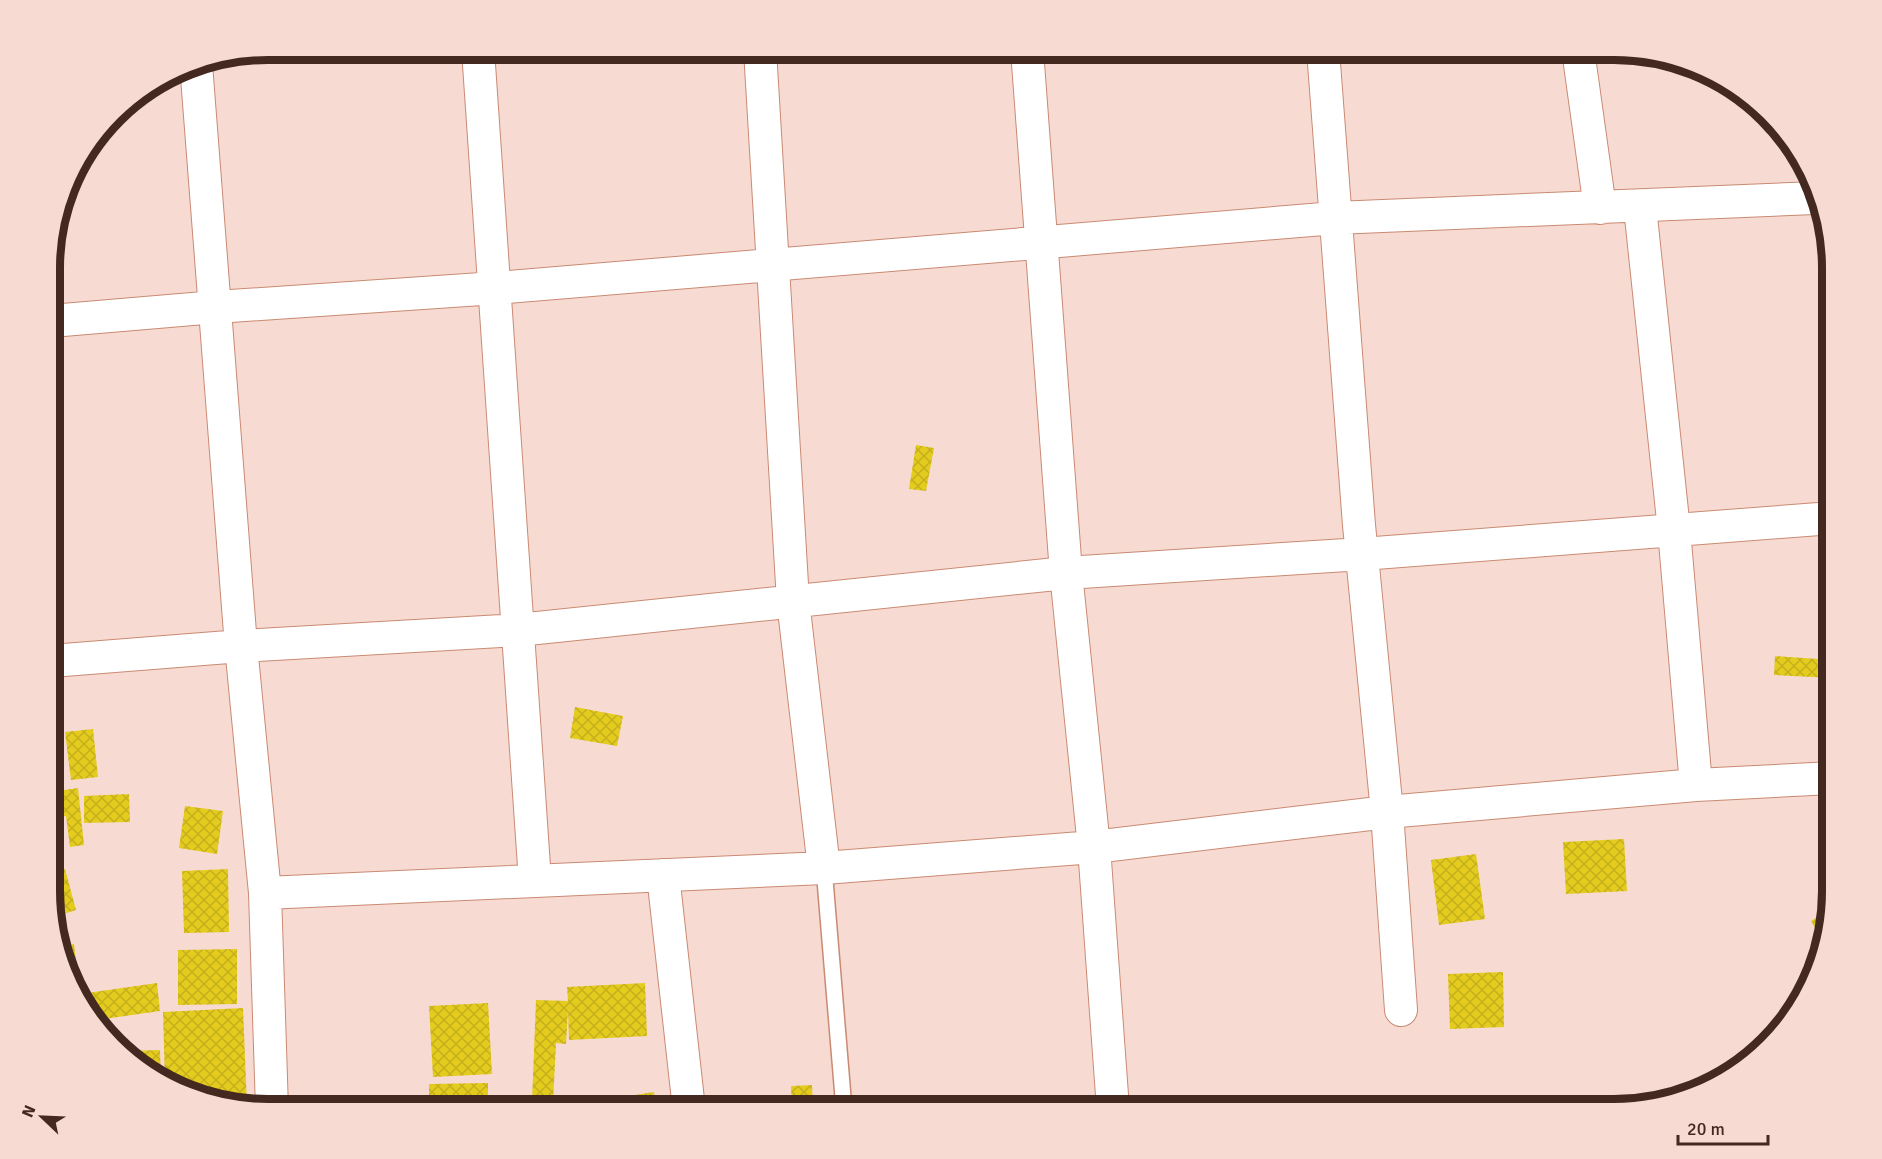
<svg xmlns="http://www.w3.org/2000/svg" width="1882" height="1159" font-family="Signika,sans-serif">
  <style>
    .building { fill: url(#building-cross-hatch) }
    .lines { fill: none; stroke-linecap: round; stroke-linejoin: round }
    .lane-casing { stroke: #c98a73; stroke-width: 18 }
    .street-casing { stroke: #c98a73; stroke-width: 34 }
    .lane { stroke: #fff; stroke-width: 15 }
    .street { stroke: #fff; stroke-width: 32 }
    .rim { fill: none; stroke: #43291f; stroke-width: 8 }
  </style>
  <defs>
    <pattern id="building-cross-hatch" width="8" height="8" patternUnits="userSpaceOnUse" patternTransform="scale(1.5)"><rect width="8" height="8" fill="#e4cc1e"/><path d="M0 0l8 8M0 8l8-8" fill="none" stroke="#c5af1b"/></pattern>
  </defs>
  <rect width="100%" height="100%" fill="#f7dbd2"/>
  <path class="building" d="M916,445L934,448L926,491L909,489Z
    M1775,656L1832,660V678L1774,675Z
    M575,707L623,716L617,746L570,738Z
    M93,729L98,777L71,780L65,732Z
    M78,788L84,845L70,847L66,816L51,818V792Z
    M129,794L130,822L84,823V796Z
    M185,806L223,811L217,854L179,848Z
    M1624,839L1627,891L1566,894L1563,842Z
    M1476,854L1485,919L1439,925L1431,860Z
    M65,869L76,910L51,918V873Z
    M228,869L229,932L184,933L182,871Z
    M1831,908L1822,934L1821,937L1811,921Z
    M74,944L80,994L157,983L160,1011L97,1020L79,1001L60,946Z
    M237,949V1004L178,1005V950Z
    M1503,972L1504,1027L1450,1029L1448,974Z
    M645,983L647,1036L569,1040L568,1010L566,1044L556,1043L553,1102L532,1101L536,1000L568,1001L567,987Z
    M488,1003L492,1074L433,1077L429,1006Z
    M243,1008L247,1106L198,1098L165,1082L163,1012Z
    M160,1050L161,1080L147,1073L126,1051Z
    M488,1083V1101L429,1102V1084Z
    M812,1085L813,1109H792L791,1086Z
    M654,1092L656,1109H629L628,1096Z
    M621,1098L622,1109H559V1101Z
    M367,1105H428V1109H367Z"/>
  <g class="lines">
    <g class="lane-casing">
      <path id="lane" d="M824,868L844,1109"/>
    </g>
    <g class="street-casing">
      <path id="street" d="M478,50L535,881
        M760,50L793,601L824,868
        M1027,50L1066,573L1094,847L1113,1109
        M1323,50L1359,525L1387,812L1401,1010
        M1578,50L1600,208
        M196,64L241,646L265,893L272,1109
        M1640,207L1674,530L1696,785
        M51,321L216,307L496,288L1335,218L1815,198
        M51,661L241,646L518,630L1066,573L1362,554L1832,518
        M663,875L689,1109
        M265,893L824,868L1094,847L1387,812L1696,785L1832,778"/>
    </g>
    <use href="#lane" class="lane"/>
    <use href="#street" class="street"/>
  </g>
  <path d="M0 0H1882V1159H0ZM268 60H1614A208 208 0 0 1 1822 268V891A208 208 0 0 1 1614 1099H268A208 208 0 0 1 60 891V268A208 208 0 0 1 268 60Z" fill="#f7dbd2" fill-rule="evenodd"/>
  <path class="rim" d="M268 60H1614A208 208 0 0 1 1822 268V891A208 208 0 0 1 1614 1099H268A208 208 0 0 1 60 891V268A208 208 0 0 1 268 60Z"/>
  <g transform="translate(42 1117) rotate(293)" stroke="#f7dbd2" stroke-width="4.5" paint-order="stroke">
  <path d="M0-4.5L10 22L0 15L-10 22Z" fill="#43291f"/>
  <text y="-9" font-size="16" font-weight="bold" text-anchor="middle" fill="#43291f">N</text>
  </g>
  <path d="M1678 1135v9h90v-9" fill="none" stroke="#43291f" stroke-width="3"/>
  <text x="1687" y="1135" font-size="18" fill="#43291f" stroke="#f7dbd2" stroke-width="4.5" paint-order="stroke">20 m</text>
</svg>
